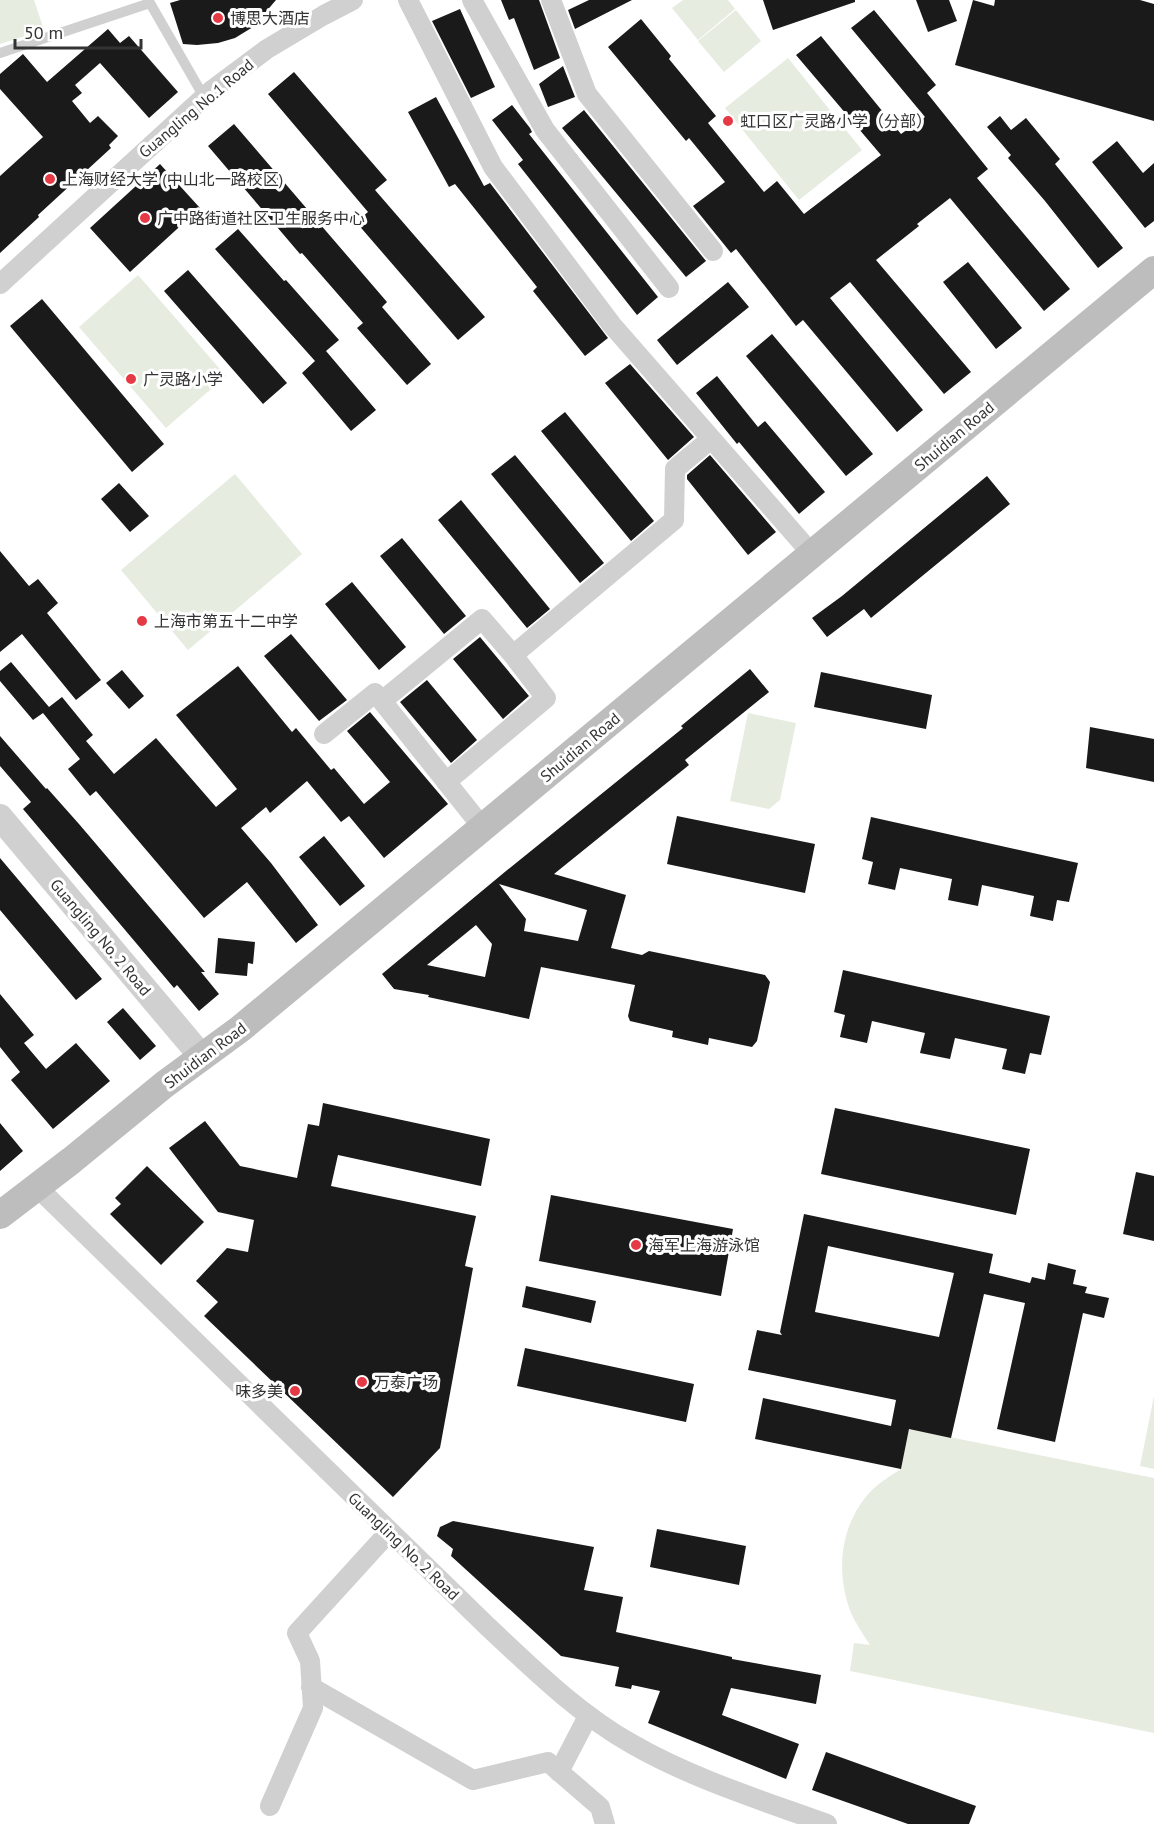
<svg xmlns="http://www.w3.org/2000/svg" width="1154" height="1824" font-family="'PT Sans','Noto Sans SC',sans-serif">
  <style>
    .green { fill: #e6ecdf }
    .building { fill: #1a1a1a; fill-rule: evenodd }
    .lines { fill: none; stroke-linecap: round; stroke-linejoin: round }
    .service { stroke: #d0d0d0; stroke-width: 10 }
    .minor { stroke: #d0d0d0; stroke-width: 20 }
    .tertiary { stroke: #d0d0d0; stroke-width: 26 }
    .secondary { stroke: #bdbdbd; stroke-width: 28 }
    .poi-dot { fill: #e63946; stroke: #fff; stroke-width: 2 }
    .labels { text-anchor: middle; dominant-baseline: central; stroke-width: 6; stroke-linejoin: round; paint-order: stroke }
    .poi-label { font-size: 16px; fill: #333; stroke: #fff; text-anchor: start }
    .street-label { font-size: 16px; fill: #333; stroke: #fff }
  </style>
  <rect width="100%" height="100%" fill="#fff"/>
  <path class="green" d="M0,0H34L44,30L0,44Z
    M683,0H728L735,9L698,40L672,8Z
    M736,10L761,41L724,72L698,41Z
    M788,58L862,150L799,200L725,108Z
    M138,275L226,376L166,428L79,327Z
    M235,474L302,554L188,650L121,570Z
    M748,713L796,723L780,800L769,809L730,801Z
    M1154,1396V1469L1140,1466Z
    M909,1429L1154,1478V1733L850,1671L854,1643L870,1645C863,1634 856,1624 851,1613C835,1572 840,1524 871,1491C879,1483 890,1476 901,1469Z"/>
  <path class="building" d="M180,0H276L253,27L235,38L218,43L197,45L183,44L170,3Z
    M501,0H539L560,58L534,70L514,18L509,20Z
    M589,0H632L575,29L568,10Z
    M763,0H855V2L773,30Z
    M916,0H949L957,21L928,32Z
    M973,0L994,6L995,0H1140L1154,4V121L955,65Z
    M460,9L495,87L471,98L432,21Z
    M874,10L936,85L927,93L988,169L977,178L1070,289L1044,311L950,198L917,224L919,226L876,260L971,372L944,394L850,282L830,298L923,410L897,432L803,320L796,326L736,249L731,253L693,206L725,182L689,138L686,141L608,47L641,19L671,56L669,59L716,116L708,123L764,192L777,181L804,214L881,155L796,55L821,36L901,134L925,117L851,28Z
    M108,29L120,43L129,36L178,92L149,118L100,63L75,85L82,93L72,101L90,123L98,116L118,136L109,145L111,148L38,215L39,217L0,253V176L43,137L0,89V74L23,54L47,82Z
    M563,66L575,97L548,107L539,84Z
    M294,72L387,180L375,190L485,317L458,340L356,222L368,212L268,94Z
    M436,97L484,186L490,183L608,338L585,356L533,291L537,287L455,184L449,187L408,112Z
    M512,105L530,128L532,132L529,134L658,297L637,315L518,164L523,160L492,120Z
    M584,110L706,261L686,277L562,128Z
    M1000,116L1011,130L1026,118L1060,159L1055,164L1123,248L1098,268L1045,201L1008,158L1011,155L987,127Z
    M234,124L387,302L382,307L431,364L407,385L357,328L363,323L302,253L300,254L208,146Z
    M1117,141L1143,173L1154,163V221L1145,228L1092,162Z
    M160,164L200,208L130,272L90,228Z
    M238,229L284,281L286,280L339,340L326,351L376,410L351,431L302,373L315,361L215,249Z
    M968,262L1022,328L996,349L943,282Z
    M188,270L287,383L263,404L164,291Z
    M728,282L749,307L677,365L657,340Z
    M42,299L164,444L132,472L10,326Z
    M772,334L873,454L846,476L746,356Z
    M630,364L694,437L668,460L605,383Z
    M717,376L758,427L765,421L825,492L799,514L739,442L737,444L696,393Z
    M565,412L654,521L631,541L541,431Z
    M515,455L604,563L580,583L491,474Z
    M710,455L776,532L748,555L687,479V475Z
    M987,476L1010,504L871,618L864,609L827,637L812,618L842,596Z
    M119,483L149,516L130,532L101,499Z
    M461,500L550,609L527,628L438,520Z
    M402,538L466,616L444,634L380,556Z
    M0,551L29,586L38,579L58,603L47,613L101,680L76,700L22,634L0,652Z
    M352,582L406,647L379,670L325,604Z
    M291,634L347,700L319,721L264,656Z
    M480,637L529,696L503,719L453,659Z
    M11,662L49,707L62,697L93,735L86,741L114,774L156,738L216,807L237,789L176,715L238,666L292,732L296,728L331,770L334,768L364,804L390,782L347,731L370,712L448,804L384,858L349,816L341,822L307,781L270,813L266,807L241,828L271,863L318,925L296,943L247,882L204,918L96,791L90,796L68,769L80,759L43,713L33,720L0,681V671Z
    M750,669L769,692L685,760L689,765L554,874L626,895L611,948L642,955L649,951L765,975L770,982L757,1041L752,1047L709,1038L708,1045L672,1037L673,1031L630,1021L628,1016L635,985L541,967L529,1019L428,997L429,995L394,989L382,974L506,871L683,728L681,726ZM499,884L587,910L578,941L524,931L526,919ZM476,925L492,944L485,977L427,965Z
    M122,670L144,696L129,709L106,683Z
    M821,672L932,695L926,729L814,707Z
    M427,680L477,740L451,763L400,702Z
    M1090,727L1154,739V782L1086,768Z
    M0,736L46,789L47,788L79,824L205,972H201L219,994L199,1011L177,985L174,988L23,809L31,802L0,766Z
    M677,816L815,844L805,893L667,864Z
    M871,817L1078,863L1069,902L1057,900L1053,921L1030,916L1034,896L982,885L978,906L948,900L952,879L900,868L895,890L868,884L873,862L862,859Z
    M324,836L365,886L340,906L299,857Z
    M0,858L102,979L76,1000L0,910Z
    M218,938L255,942L253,964L248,963L247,976L215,973Z
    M843,970L1050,1016L1041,1055L1030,1053L1025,1074L1002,1069L1007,1049L955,1038L950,1059L920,1053L925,1033L872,1021L867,1043L840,1037L845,1015L834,1012Z
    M0,994L34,1035L24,1043L46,1069L76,1043L110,1081L53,1129L11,1080L20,1072L0,1047Z
    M123,1008L156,1046L140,1060L107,1022Z
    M323,1103L490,1139L481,1186L338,1155L331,1186L476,1216L465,1266L473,1268L440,1448L393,1497L204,1316L218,1302L196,1281L227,1248L248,1252L254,1220L218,1212L169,1148L205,1121L240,1166L297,1178L308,1124L319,1126Z
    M835,1108L1030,1149L1016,1215L821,1174Z
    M0,1123L23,1151L0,1171Z
    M147,1166L204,1222L161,1265L110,1214L121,1204L115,1198Z
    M1136,1172L1154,1176V1241L1123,1234Z
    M551,1195L733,1229L721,1296L539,1261Z
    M804,1214L993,1254L989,1273L1030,1283L1032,1277L1045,1280L1048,1263L1076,1270L1073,1284L1087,1287L1085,1293L1109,1298L1104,1318L1083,1313L1055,1442L997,1429L1025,1303L984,1294L951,1438L909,1429L901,1469L755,1439L763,1398L891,1426L896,1400L748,1370L757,1330L782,1335L780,1332ZM828,1246L954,1273L939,1337L815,1312Z
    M526,1286L596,1301L591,1323L522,1307Z
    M525,1348L694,1384L686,1422L517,1386Z
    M453,1521L594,1547L584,1590L623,1597L616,1632L732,1657V1659L821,1675L816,1704L731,1688L722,1715L799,1744L786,1779L648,1723L660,1691L632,1685L631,1689L615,1686L619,1667L561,1656L451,1556L453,1549L437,1536L440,1527Z
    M657,1529L746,1546L739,1585L650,1567Z
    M826,1752L976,1806L969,1824H908L812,1790Z"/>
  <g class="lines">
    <path class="service" d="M0,53L150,3L204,97"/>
    <path class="minor" d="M408,0L493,167L612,325L812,554
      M472,0L545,130L669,288
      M551,0L587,94L713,251
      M0,284L212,90L267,49L324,15L353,0
      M382,701L483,828
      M324,734L375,693L382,701L482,619L513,655L674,520L675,469L711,439
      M446,782L546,698L513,655
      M37,1187L486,1625C532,1668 577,1713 632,1744C693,1779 761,1800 827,1824
      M311,1687L473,1780L548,1762L600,1807L605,1824
      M559,1772L588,1716
      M270,1806L313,1708L310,1661L297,1633L389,1532"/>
    <path class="tertiary" d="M0,817L202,1057"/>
    <path class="secondary" d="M0,1215L72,1160L165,1084L240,1029L1154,270"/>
  </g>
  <g class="poi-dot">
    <circle cx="218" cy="18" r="6"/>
    <circle cx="728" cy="121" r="6"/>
    <circle cx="50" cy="179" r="6"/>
    <circle cx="145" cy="218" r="6"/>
    <circle cx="131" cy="379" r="6"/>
    <circle cx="142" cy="621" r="6"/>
    <circle cx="636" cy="1245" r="6"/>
    <circle cx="362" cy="1382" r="6"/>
    <circle cx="295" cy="1391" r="6"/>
  </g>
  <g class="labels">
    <g class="poi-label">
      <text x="230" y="18">博思大酒店</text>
      <text x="740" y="121">虹口区广灵路小学（分部）</text>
      <text x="62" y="179">上海财经大学 (中山北一路校区)</text>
      <text x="157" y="218">广中路街道社区卫生服务中心</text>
      <text x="143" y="379">广灵路小学</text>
      <text x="154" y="621">上海市第五十二中学</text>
      <text x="648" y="1245">海军上海游泳馆</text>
      <text x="374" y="1382">万泰广场</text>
      <text x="283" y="1391" text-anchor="end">味多美</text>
    </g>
    <g class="street-label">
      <text transform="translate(196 108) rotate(-40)">Guangling No.1 Road</text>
      <text transform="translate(954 436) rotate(-40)">Shuidian Road</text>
      <text transform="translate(580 747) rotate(-40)">Shuidian Road</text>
      <text transform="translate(101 937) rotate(50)">Guangling No. 2 Road</text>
      <text transform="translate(205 1055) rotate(-37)">Shuidian Road</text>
      <text transform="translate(404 1546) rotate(44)">Guangling No. 2 Road</text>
    </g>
  </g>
  <path d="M15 39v9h126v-9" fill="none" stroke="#333333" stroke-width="3"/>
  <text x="24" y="39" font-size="18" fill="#333333" stroke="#ffffff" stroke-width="4.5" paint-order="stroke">50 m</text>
</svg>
